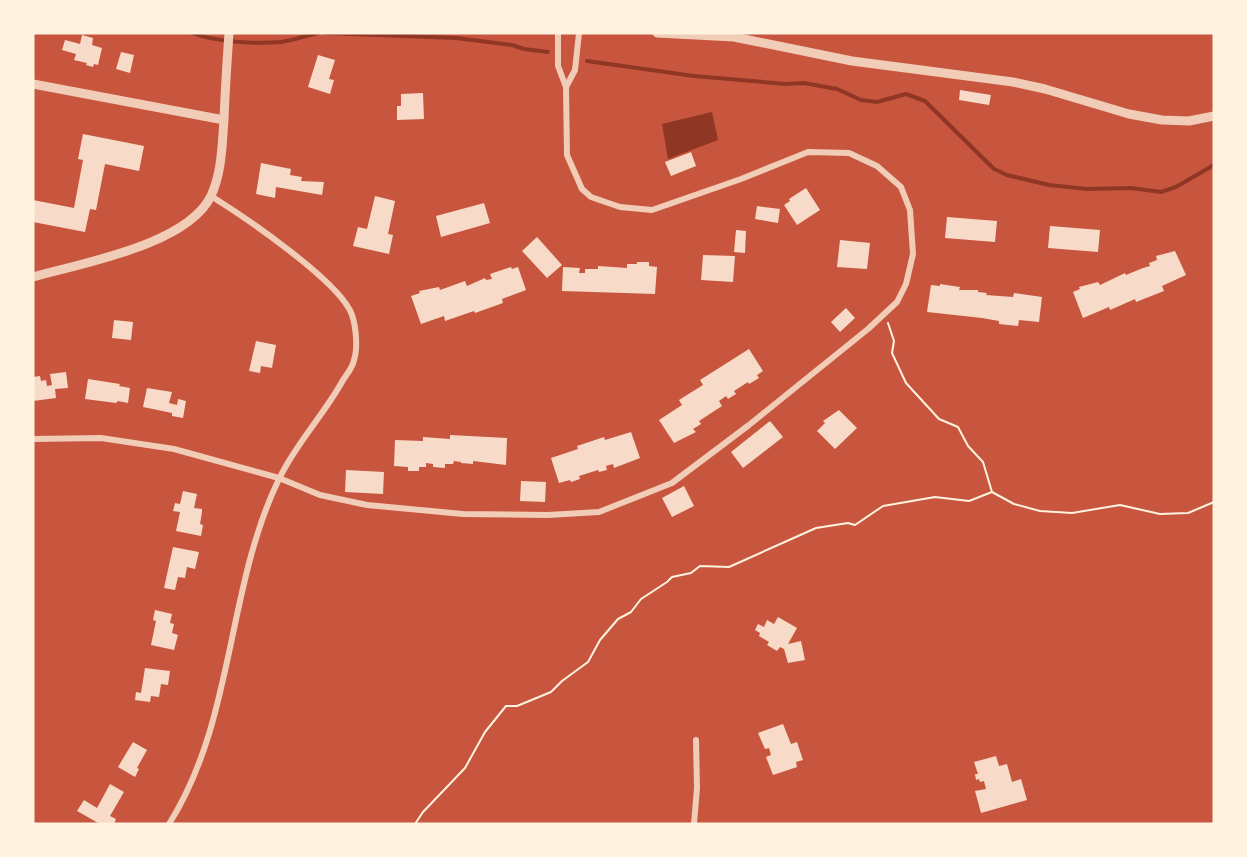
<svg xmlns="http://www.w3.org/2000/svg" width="1247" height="857" font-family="'DM Sans',sans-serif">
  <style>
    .water { fill: #8f3625 }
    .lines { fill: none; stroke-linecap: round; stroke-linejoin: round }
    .stream { stroke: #8f3625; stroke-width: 4 }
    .building { fill: #f7dbc8 }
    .path { stroke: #fff3e0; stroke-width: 2 }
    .minor { stroke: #f1ccb7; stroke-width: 6 }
    .tertiary { stroke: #f1ccb7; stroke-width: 9 }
  </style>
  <rect width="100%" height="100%" fill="#c8553d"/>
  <path class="water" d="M712,112L718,140L668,159L662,124Z"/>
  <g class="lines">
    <path class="stream" d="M192,33C215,42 256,44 281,42C293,40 306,36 318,33
      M326,33L456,38L512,45L524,49L548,52
      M587,61L694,76L786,84L804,83L837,89L861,100L877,102L906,94L925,101L994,169L1007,175L1049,185L1087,189L1131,188L1161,192L1176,187L1214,165"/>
  </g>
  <path class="building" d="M82,35L93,38L92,45L102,48L98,65L94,64L93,67L86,65L87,63L74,60L76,54L62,50L65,40L80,44Z
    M121,52L134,55L130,73L116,69Z
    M318,55L335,60L329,79L334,80L330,94L308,87Z
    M960,90L991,95L989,105L959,100Z
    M423,93L424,119L397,120V106H401V94Z
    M83,134L144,146L139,171L105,164L96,210L90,209L85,232L33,222V200L74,208L83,160L78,159Z
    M691,152L696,166L671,176L665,162Z
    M261,163L291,169L290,175L302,177L301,181L324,182L322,195L276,187L275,198L256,194Z
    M806,188L820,210L797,225L784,205L790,201L789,199Z
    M375,196L395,201L388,234L393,235L389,254L353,246L358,227L367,229Z
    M484,203L490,223L441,237L436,216Z
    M757,206L780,209L778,223L755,219Z
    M947,217L997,221L995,242L945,238Z
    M1050,226L1100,230L1098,252L1048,248Z
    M736,230L746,231L745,253L734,252Z
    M537,237L562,265L547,278L522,251Z
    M840,240L870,243L867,269L837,267Z
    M1175,251L1186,275L1162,286L1164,291L1136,302L1135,299L1110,310L1109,307L1083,318L1073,292L1080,289L1079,287L1098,282L1100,285L1125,273L1126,275L1143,268L1150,266L1149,263L1157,260L1156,256Z
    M703,255L735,256L733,282L701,280Z
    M637,262H649V266L657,267L655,294L562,291L563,267L580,268L579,273H585V269H598V266L627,268V264H637Z
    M511,267L512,269L518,267L526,290L502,299L503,303L475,313L474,311L445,321L444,316L421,324L411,296L420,293L419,291L439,287L440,290L465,281L467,286L485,278L486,280L492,279L490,274Z
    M940,284L960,287L959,290H978V292L987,293L986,295L1013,297L1014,293L1042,297L1039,322L1019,320L1018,326L999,324V321L982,318L927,312L931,285L940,286Z
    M846,308L855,318L840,332L831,322Z
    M114,320L133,322L131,340L112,338Z
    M256,341L276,345L272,368L261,366L260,373L249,371Z
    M749,349L763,371L757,375L759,378L749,384L748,382L734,391L736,394L728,399L726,396L719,401L722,406L699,421L701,424L693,429L696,432L674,443L659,420L682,405L679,400L703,385L700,380Z
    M66,372L68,388L55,389L56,398L33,401V377L40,376L41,381L46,380L47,386L52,385L50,374Z
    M88,379L120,384L119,386L130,388L128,403L118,401L116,403L85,399Z
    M147,388L172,392L169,403L177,405L178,399L186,401L183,418L172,416V413L143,407Z
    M839,410L857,428L835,449L817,431L825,423L823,421Z
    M770,421L783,437L743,468L731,452Z
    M631,432L640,458L614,468L613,464L606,466L607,470L599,472L598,470L579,476L580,479L571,482L570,480L559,483L551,458L578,449L577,446L604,437L605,440Z
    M450,435L507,438L506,465L473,461V464L461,463V462L454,461L453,464H445V468L433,467V464L426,463V467H419V471H408V467L394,466L395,440L423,441V437L450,439Z
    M346,470L384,472L383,494L345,492Z
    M521,481L546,482L545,502L520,501Z
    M684,486L694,506L672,517L662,498Z
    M183,491L197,494L194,508L202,509V512L200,524L203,525L201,536L176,531L180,512L173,511L175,503L180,504Z
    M173,547L199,552L195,569L187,567L185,578L178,577L175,590L164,588Z
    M155,610L172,614L170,623L174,624L172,633L178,635L174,650L151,645L156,621L153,620Z
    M778,617L797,628L788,644L801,641L805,660L788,663L784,649L780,647L777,651L767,645L769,642L759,636L760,633L755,630L758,624L764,627L767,620L774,624Z
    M145,668L170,671L168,685L161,684L159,697L151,696L150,702L135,700L136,692L141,693Z
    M783,724L791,744L797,742L803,760L796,762L797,767L773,775L766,757L771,755L769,748L765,749L758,733Z
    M133,742L147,750L137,768L139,769L135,777L118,767Z
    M996,756L999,766L1007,764L1012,782L1021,779L1027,800L981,813L975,791L986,789L984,781L980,782L979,779L976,780L975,774H978L974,762Z
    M110,784L124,792L110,816L116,819L114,824H100L77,811L84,800L97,808Z"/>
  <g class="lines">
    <path class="path" d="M888,323L894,341L892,353L906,383L939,419L958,427L968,446L983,462L992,492L1014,504L1040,511L1072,513L1120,505L1160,514L1188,513L1214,502
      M415,824L423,812L465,768L485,732L506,706H517L551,692L562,681L588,662L600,640L618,619L631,612L641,599L667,582L672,577L691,573L700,566L729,567L816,528L848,523L855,525L883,506L935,497L969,501L992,492"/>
    <path class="minor" d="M566,87L575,70L579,33
      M33,439L101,438L174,449L279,478L320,495L367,505L463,514L548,515L599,512L672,483L749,425L868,329L897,302L906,284L913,254L910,210L901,187L877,166L849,153L808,152L741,179L652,210L620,207L591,197L582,189L567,155L566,87L558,66V33
      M169,824C235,720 226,588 279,479C296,443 324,415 343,380C347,374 353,367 354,360C358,348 356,327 352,315C341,282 243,216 211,196
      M694,824L697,788L696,740"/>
    <path class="tertiary" d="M657,33L734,37L852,61L1013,82L1045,89L1129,114L1162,120L1189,121L1214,116
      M33,84L224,120
      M33,277C82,263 187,245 211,196C222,172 222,145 224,120C225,91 227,62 229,33"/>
  </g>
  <rect width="1247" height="857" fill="none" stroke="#fff3e0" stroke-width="69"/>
</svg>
